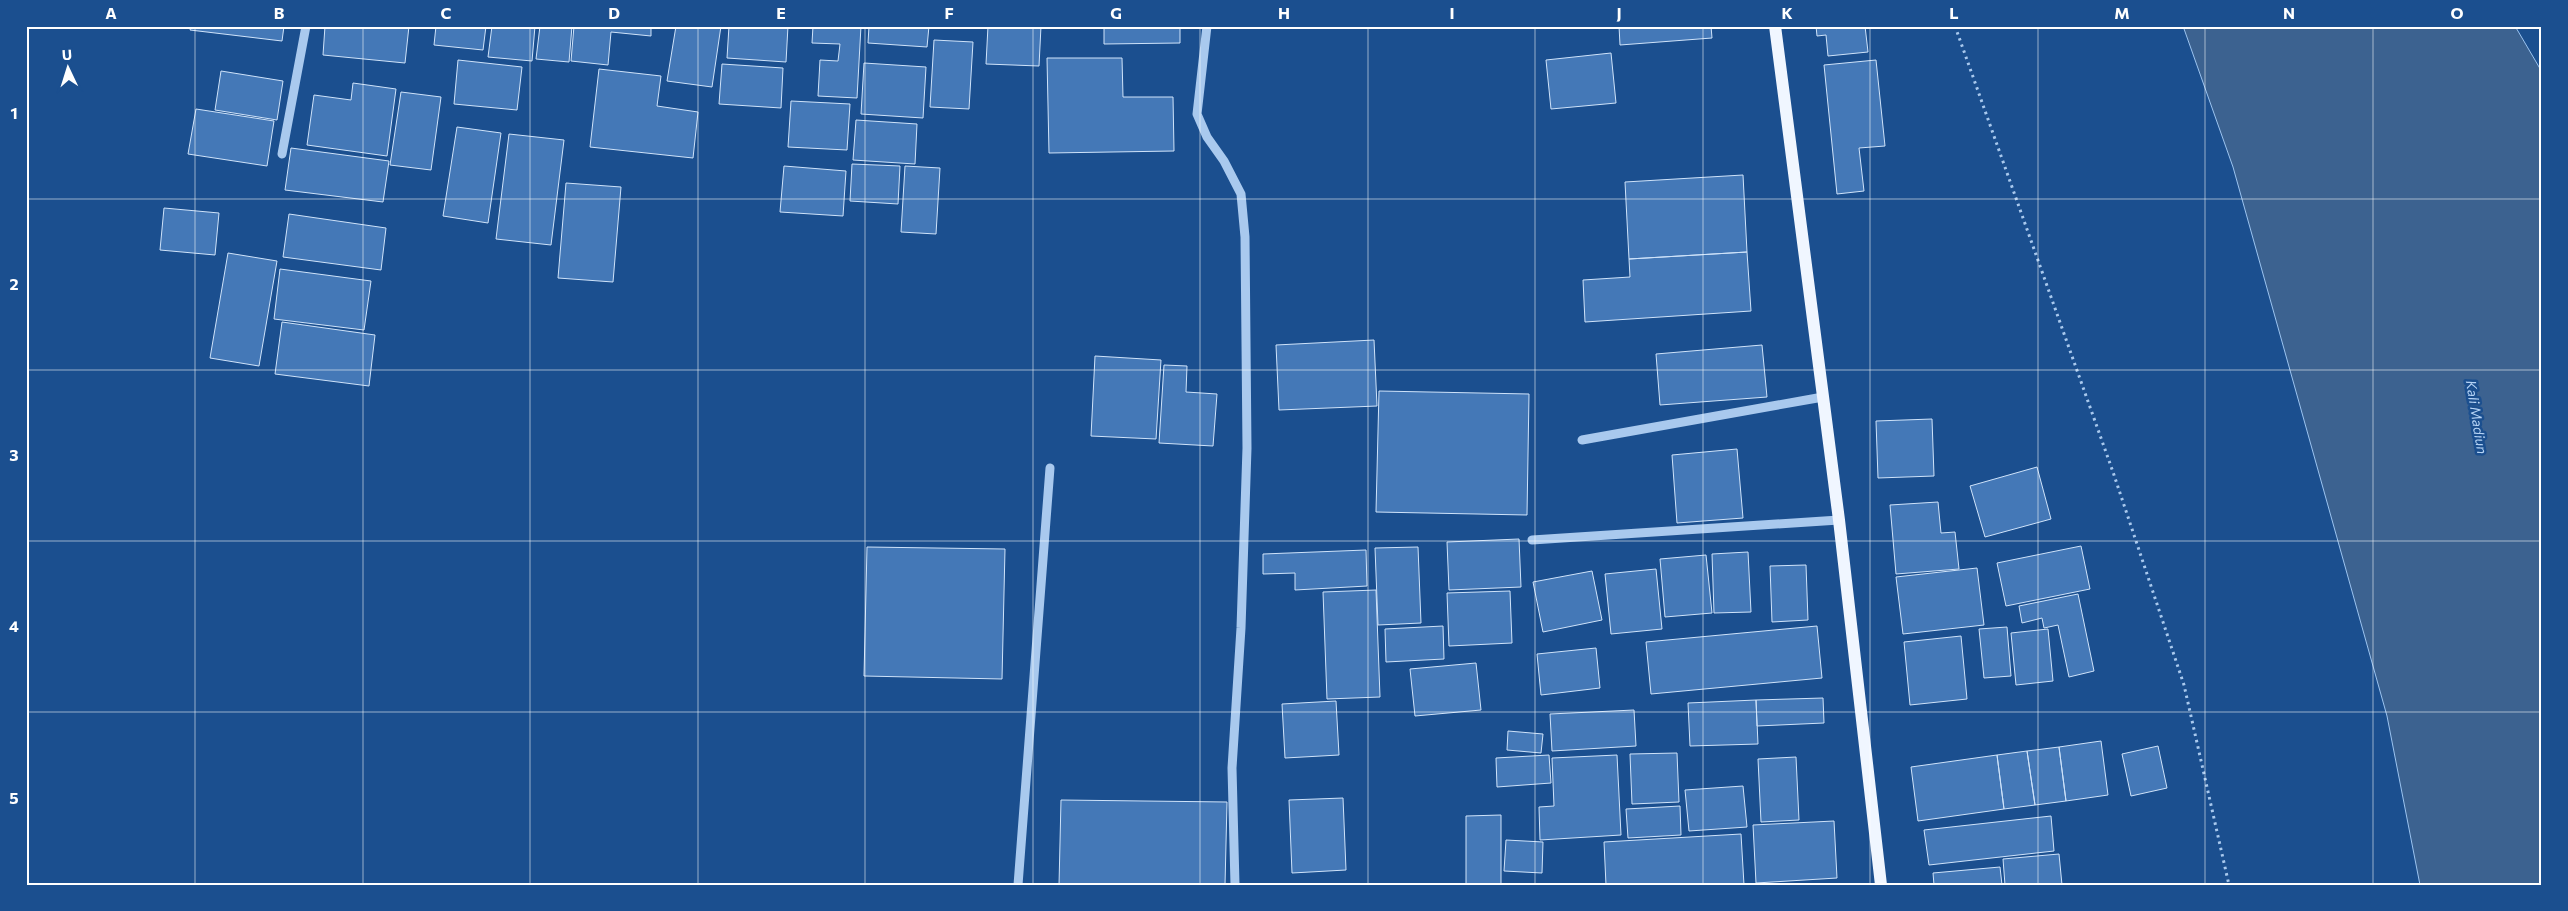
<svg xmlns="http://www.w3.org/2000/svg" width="2568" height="911" font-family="Commissioner,sans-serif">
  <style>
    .water { fill: #3c6290; stroke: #9cc4f0 }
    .building { fill: #4478b7; stroke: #cfe3fa }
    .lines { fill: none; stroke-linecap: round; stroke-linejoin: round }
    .path { stroke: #a9c9ee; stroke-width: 3; stroke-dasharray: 2.5 4; stroke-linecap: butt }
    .minor { stroke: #a9c9ee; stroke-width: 9 }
    .major { stroke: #f0f6ff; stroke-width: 12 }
    .grid { fill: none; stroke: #fff; stroke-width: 1; stroke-opacity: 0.55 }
    .labels { text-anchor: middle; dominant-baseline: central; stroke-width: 5; stroke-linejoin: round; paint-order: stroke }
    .water-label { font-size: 14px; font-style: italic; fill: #b5d3f5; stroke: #1b4f8f }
    .neatline { fill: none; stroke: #fff; stroke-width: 2 }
    .grid-label { font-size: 16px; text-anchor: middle; font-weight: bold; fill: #fff }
  </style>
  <rect width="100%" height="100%" fill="#1b4f8f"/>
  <path class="water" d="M2183,26H2515L2542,72V885H2420L2387,716L2233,167Z"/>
  <path class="building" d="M191,26H284L282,41L190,30Z
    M325,26H409L405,63L323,55Z
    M436,26H486L483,50L434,45Z
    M492,26H535L532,61L488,57Z
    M540,26H572L569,62L536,59Z
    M574,26H651V36L611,32L608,65L571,61Z
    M676,26H721L712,87L667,81Z
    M729,26H788L786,62L727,58Z
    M813,26H861L857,98L818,96L820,60L838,61L840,44L812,43Z
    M869,26H929L927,47L868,43Z
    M988,26H1041L1039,66L986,64Z
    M1104,26H1180V43L1104,44Z
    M1619,26H1711L1712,38L1620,45Z
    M1816,26H1865L1868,52L1828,56L1826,35L1817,36Z
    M934,40L973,42L969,109L930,107Z
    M1611,53L1616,103L1551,109L1546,60Z
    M1047,58H1122L1123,97H1173L1174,151L1049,153Z
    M458,60L522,67L517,110L454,104Z
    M1876,60L1885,146L1859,148L1864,191L1837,194L1824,65Z
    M864,63L926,67L923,118L861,114Z
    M722,64L783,68L781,108L719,104Z
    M599,69L661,76L657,106L698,112L693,158L590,147Z
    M221,71L283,81L277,120L215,110Z
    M353,83L396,89L387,156L307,145L314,95L351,100Z
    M401,92L441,97L431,170L390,165Z
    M791,101L850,104L847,150L788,147Z
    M196,109L274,121L267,166L188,154Z
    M856,120L917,124L915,164L853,160Z
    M457,127L501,133L488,223L443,216Z
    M509,134L564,140L551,245L496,239Z
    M291,148L389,161L383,202L285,190Z
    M852,164L900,166L898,204L850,201Z
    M784,166L846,171L843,216L780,212Z
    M905,166L940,168L936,234L901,232Z
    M1743,175L1747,252L1629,259L1625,182Z
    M566,183L621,187L613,282L558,278Z
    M164,208L219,213L215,255L160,250Z
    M289,214L386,228L381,270L283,257Z
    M1747,252L1751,311L1585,322L1583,280L1630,277L1629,259Z
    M228,253L277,261L259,366L210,358Z
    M280,269L371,281L364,330L274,319Z
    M282,322L375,335L369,386L275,374Z
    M1374,340L1377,406L1279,410L1276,345Z
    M1762,345L1767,397L1660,405L1656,354Z
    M1095,356L1161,360L1156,439L1091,436Z
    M1164,365L1187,366L1186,392L1217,394L1213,446L1159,443Z
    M1379,391L1529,394L1527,515L1376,512Z
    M1932,419L1934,476L1878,478L1876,421Z
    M1737,449L1743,518L1677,523L1672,455Z
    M2037,467L2051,519L1985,537L1970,486Z
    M1938,502L1941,533L1955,532L1959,569L1896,574L1890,505Z
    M1519,539L1521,587L1449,590L1447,542Z
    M2081,546L2090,589L2006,606L1997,563Z
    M867,547L1005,549L1002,679L864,676Z
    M1418,547L1421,623L1378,625L1375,548Z
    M1366,550L1367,586L1295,590V573L1263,574V554Z
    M1748,552L1751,612L1714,613L1712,554Z
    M1706,555L1712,613L1665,617L1660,559Z
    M1806,565L1808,620L1772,622L1770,566Z
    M1977,568L1984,625L1903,634L1896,577Z
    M1656,569L1662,629L1611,634L1605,574Z
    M1592,571L1602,620L1543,632L1533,582Z
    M1376,590L1380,697L1327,699L1323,592Z
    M1510,591L1512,643L1449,646L1447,593Z
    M2078,594L2094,671L2069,677L2058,625L2044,628L2042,618L2022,623L2019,606Z
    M1443,626L1444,659L1386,662L1385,629Z
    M1817,626L1822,678L1651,694L1646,642Z
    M2007,627L2011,676L1984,678L1979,629Z
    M2048,629L2053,681L2016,685L2011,633Z
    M1961,636L1967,699L1910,705L1904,642Z
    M1596,648L1600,688L1541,695L1537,654Z
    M1476,663L1481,710L1415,716L1410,669Z
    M1823,698L1824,723L1757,726L1756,700Z
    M1756,700L1758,744L1690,746L1688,703Z
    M1336,701L1339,755L1285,758L1282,704Z
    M1634,710L1636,746L1552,751L1550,714Z
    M1508,731L1543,734L1541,753L1507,750Z
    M2101,741L2108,795L2066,801L2059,747Z
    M2158,746L2167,788L2131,796L2122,754Z
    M2059,747L2066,801L2035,805L2027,751Z
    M2027,751L2035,805L2004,809L1997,755Z
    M1677,753L1679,802L1632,804L1630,754Z
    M1549,755L1551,783L1497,787L1496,758Z
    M1617,755L1621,835L1540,840L1539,807L1554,806L1552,758Z
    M1997,755L2004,809L1918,821L1911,767Z
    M1796,757L1799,820L1761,822L1758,759Z
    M1743,786L1747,827L1689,831L1685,790Z
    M1343,798L1346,870L1292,873L1289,800Z
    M1061,800L1227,802L1225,885H1059Z
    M1680,806L1681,835L1628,838L1626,809Z
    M1501,815V885H1466V816Z
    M2051,816L2054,851L1929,865L1924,830Z
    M1834,821L1837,878L1756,883L1753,825Z
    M1741,834L1744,885H1606L1604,842Z
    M1506,840L1543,842L1542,873L1504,871Z
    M2059,854L2062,885H2005L2003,859Z
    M2000,867L2002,885H1934L1933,873Z"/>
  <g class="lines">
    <path class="path" d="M1955,26L2113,472L2184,685L2229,885"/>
    <path class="minor" d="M1207,26L1197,114L1207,137L1224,161L1241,194L1245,237L1247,448L1241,628L1232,768L1235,885
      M282,154L306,26
      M1582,440L1823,397
      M1532,540L1839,520
      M1018,885L1050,468"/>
    <path class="major" d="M1775,26L1839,520L1881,885"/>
  </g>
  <path class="grid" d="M195,26V885M363,26V885M530,26V885M698,26V885M865,26V885M1033,26V885M1200,26V885M1368,26V885M1535,26V885M1703,26V885M1870,26V885M2038,26V885M2205,26V885M2373,26V885M26,199H2542M26,370H2542M26,541H2542M26,712H2542"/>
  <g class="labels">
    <g class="water-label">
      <text transform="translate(2477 417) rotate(81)">Kali Madiun</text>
    </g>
  </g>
  <rect width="2568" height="911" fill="none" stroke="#1b4f8f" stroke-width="55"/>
  <g transform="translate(68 68) rotate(356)" stroke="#1b4f8f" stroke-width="4" paint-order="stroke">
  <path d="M0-4L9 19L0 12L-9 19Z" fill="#ffffff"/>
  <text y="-8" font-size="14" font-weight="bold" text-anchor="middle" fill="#ffffff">U</text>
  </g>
  <rect x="28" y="28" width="2512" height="856" class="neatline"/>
  <g class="grid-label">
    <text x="111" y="19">A</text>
    <text x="279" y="19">B</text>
    <text x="446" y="19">C</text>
    <text x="614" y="19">D</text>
    <text x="781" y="19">E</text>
    <text x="949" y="19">F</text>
    <text x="1116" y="19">G</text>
    <text x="1284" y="19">H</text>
    <text x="1452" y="19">I</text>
    <text x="1619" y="19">J</text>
    <text x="1787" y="19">K</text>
    <text x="1954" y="19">L</text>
    <text x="2122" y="19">M</text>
    <text x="2289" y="19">N</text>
    <text x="2457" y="19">O</text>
    <text x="14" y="119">1</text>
    <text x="14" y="290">2</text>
    <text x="14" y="461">3</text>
    <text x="14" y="632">4</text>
    <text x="14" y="804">5</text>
  </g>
</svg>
